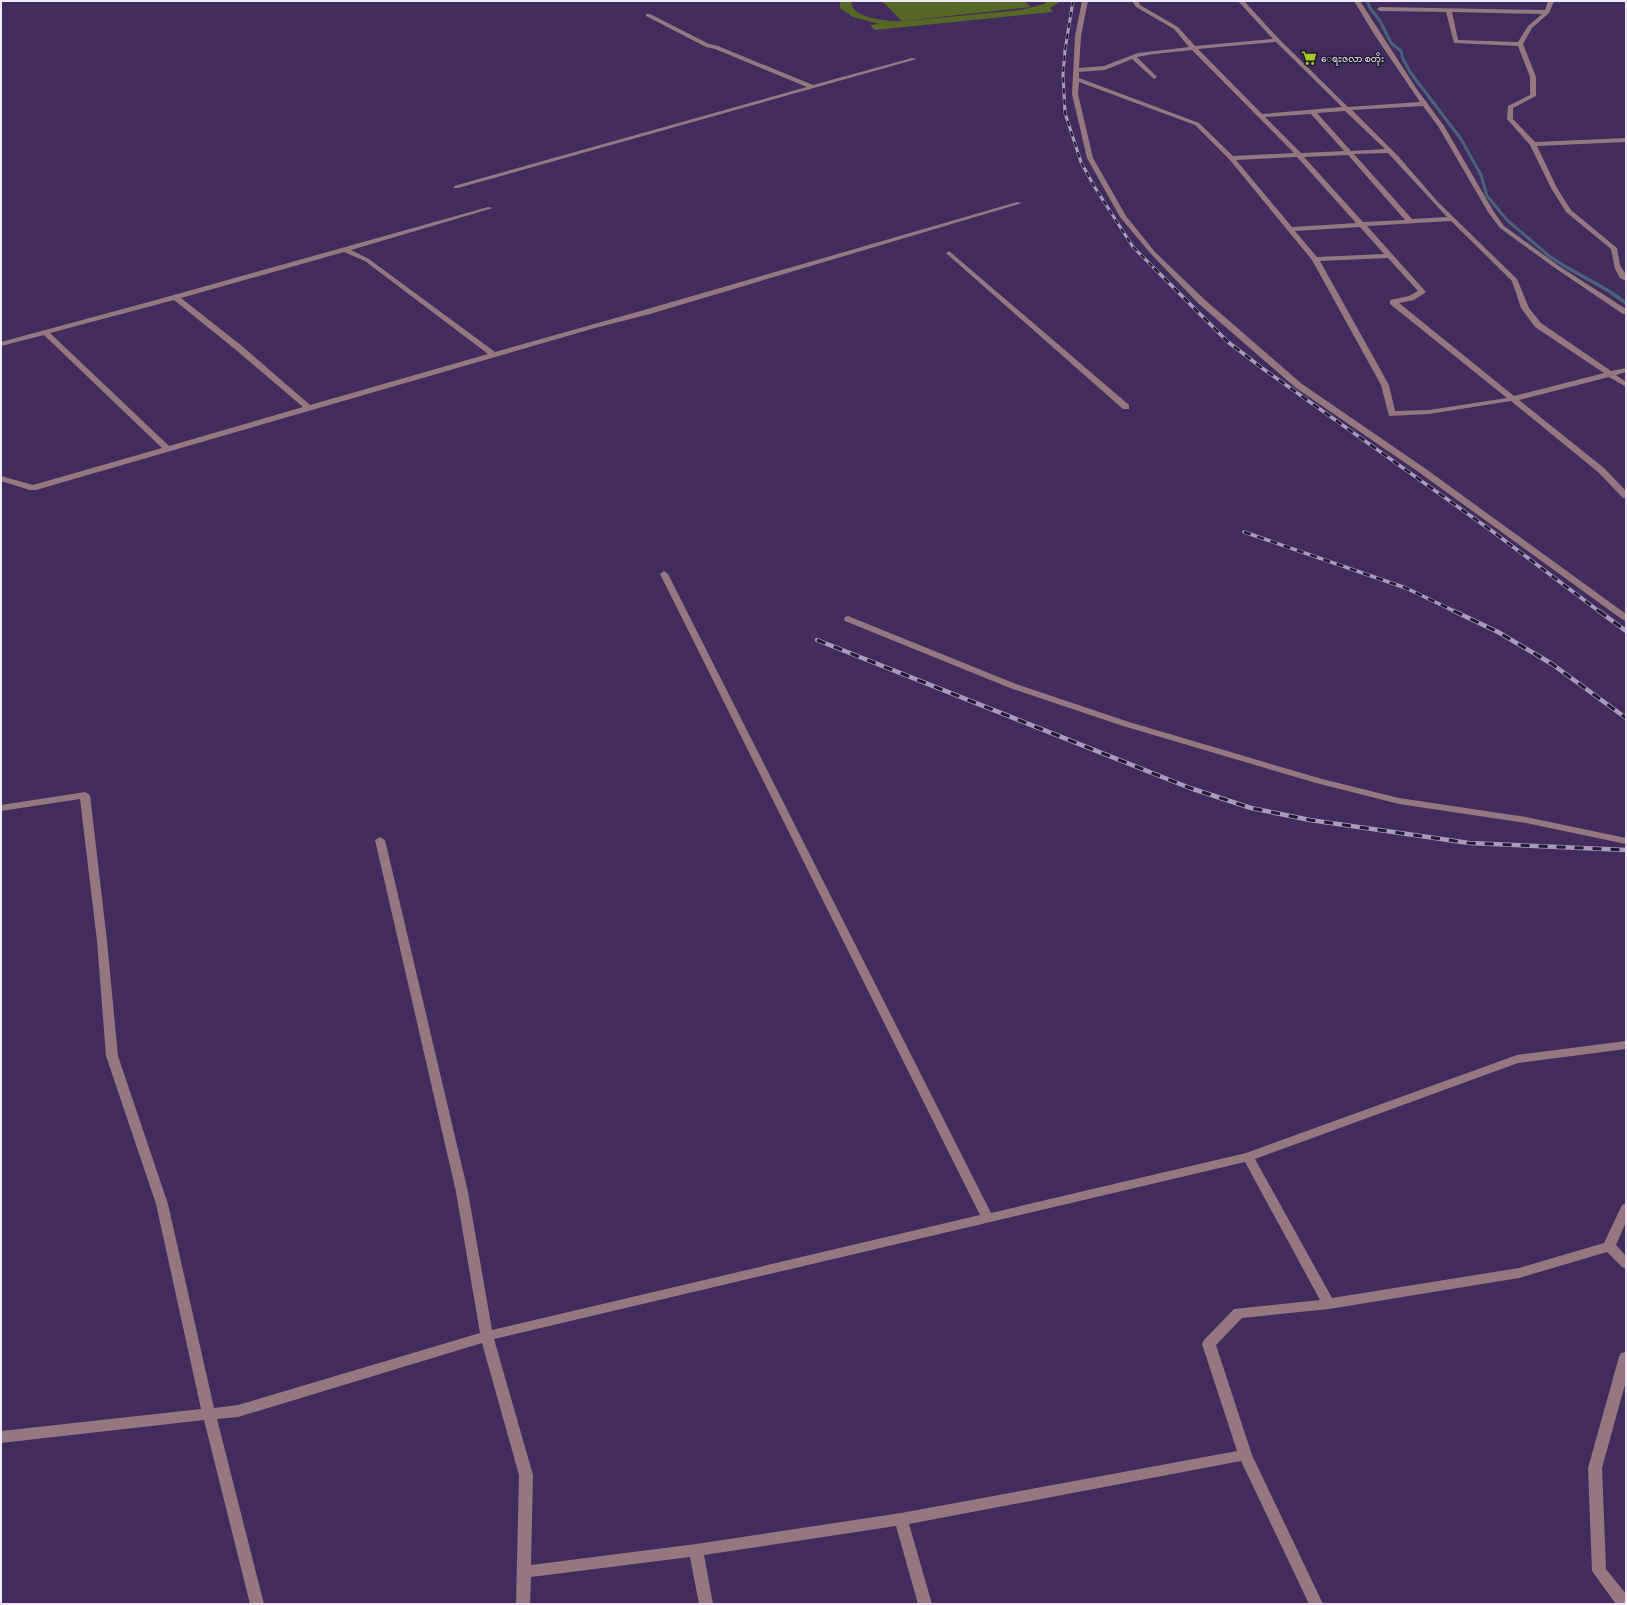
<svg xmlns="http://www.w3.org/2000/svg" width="1627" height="1605" font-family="'PT Sans','Noto Sans Myanmar',sans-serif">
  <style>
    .green { fill: #566726 }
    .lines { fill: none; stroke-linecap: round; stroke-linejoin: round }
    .stream-far1 { stroke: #48637a; stroke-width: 3 }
    .stream { stroke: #48637a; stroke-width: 3.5 }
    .minor { fill: #95777f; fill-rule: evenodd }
    .rail-far2-casing { stroke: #a89bbb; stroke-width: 3 }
    .rail-far1-casing { stroke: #a89bbb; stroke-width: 3.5 }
    .rail-casing { stroke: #a89bbb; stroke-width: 4.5 }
    .rail-far2 { stroke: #241a30; stroke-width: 2; stroke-dasharray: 5.5; stroke-linecap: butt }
    .rail-far1 { stroke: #241a30; stroke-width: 2.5; stroke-dasharray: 7; stroke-linecap: butt }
    .rail { stroke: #241a30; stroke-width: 3; stroke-dasharray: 9; stroke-linecap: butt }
    .labels { text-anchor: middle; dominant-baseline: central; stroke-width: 3; stroke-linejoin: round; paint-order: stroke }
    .far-poi-label { font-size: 9px; fill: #f0e9fc; stroke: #241a30; text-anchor: start }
  </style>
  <rect width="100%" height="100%" fill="#412c5d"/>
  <path class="green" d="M840,1H852C848,18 891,22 902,21L882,1H1024L1031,7L903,21H905L1021,10L1044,4L1048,1H1061L1050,8L1053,12L875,30L870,25L879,24L853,17L840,8Z"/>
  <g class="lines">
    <path class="stream-far1" d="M1367,1L1370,8L1380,21L1391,43L1401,51L1403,59L1410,72L1461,139L1481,175L1487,196L1507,220L1549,256L1569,269"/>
    <path class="stream" d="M1568,268L1609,291L1626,303"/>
    <path class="minor" d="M1082,1H1088L1081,36L1079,68L1104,66L1138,53L1189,47L1174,29L1136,7L1132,1H1138L1140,5L1178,27L1195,46L1273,39L1238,1H1244L1279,39L1348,107L1420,102L1374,34L1354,1H1360L1416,88L1444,126L1494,212L1504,226L1559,266L1626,309V314H1623L1555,268L1500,228L1488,212L1438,126L1423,106L1352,110L1398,156L1438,202L1517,279L1529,308L1541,323L1611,371L1626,368V372L1616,375L1626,382V387L1609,377L1519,400L1604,468L1626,491V498H1623L1598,472L1511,401L1429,414L1389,416L1381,385L1312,260L1229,159L1195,125L1079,82L1078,94L1093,158L1126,216L1155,252L1205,300L1302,384L1426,469L1626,614V621L1623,620L1420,473L1296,388L1199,304L1151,254L1120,217L1087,158L1072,94L1075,36ZM1276,42L1342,107L1262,114L1198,49ZM1192,50L1294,153L1233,156L1199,123L1079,78V72L1105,70L1132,59L1154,79L1157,77L1137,57L1154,54ZM1345,111L1385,149L1351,151L1317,113ZM1311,114L1344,151L1301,153L1265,117ZM1388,153L1447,217L1412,219L1354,154ZM1348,155L1405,220L1363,222L1304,157ZM1297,157L1356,223L1292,227L1236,160ZM1451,221L1512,281L1521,308L1535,327L1604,373L1514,396L1399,303L1414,300L1426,292L1367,226ZM1360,227L1384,254L1317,257L1295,231ZM1388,258L1418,291L1409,296L1390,300V304L1507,398L1429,410L1395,411L1389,385L1320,261Z
      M1548,1H1554L1549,13L1532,28L1523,44L1536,77V96L1513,108V119L1535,142L1626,138V142L1537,146L1557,188L1571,210L1617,248L1620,265L1626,275V281L1620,278L1615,269L1611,249L1566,212L1551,188L1530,145L1507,119L1508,106L1530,95V77L1518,46L1454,43L1446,12L1380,11L1377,9L1380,7L1545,10ZM1452,12L1542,14L1528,26L1518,42L1458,40Z
      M646,14H650L709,44L718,46L813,85L912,58L917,59L458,188H454V186L807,87L715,49L706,47L646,16Z
      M1017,202L1022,203L650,314L595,328L36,490H30L1,481V476L33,485L162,448L44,335L1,346V342L156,300L488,207L493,208L351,250L369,259L495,352L644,310ZM344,252L365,261L488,354L310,405L242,346L181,298ZM174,300L236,350L303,407L169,446L50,333Z
      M949,251L1129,405V409H1123L947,254L946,253Z
      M664,571L668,574L991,1213L1246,1153L1517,1055L1626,1041V1049L1518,1063L1255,1159L1332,1298L1519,1268L1604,1243L1622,1205L1626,1203V1222L1616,1245L1626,1256V1269L1622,1267L1607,1252L1519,1278L1329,1309L1242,1318L1216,1345L1252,1455L1323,1604H1309L1241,1461L909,1524L932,1604H918L896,1526L704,1555L713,1604H699L690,1557L531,1577L530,1604H516L519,1475L482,1343L238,1417L217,1419L264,1604H250L204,1420L1,1443V1431L201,1409L156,1204L106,1056L97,941L80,799L1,811V805L85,792L90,795L107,941L118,1056L168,1204L214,1408L238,1405L480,1333L456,1192L375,840L380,837L385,840L468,1192L492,1330L980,1215L660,574ZM1245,1162L1320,1300L1234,1309L1204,1340L1202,1344L1237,1451L901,1513L696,1544L531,1565L533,1475L494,1339Z
      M848,616L1016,684L1129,722L1322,779L1399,798L1526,817L1626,838V844L1526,823L1399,804L1316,783L1123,726L1010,688L845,621L844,619L845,617Z
      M1626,1352V1381L1602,1468L1606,1569L1626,1594V1604H1616L1592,1571L1588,1468L1619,1357L1621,1353Z"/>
    <g class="rail-far2-casing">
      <path id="rail-far2" d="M1073,1L1065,50L1063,75L1065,113L1081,162L1094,186L1133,247L1155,269"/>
    </g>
    <g class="rail-far1-casing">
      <path id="rail-far1" d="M1154,268L1228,342L1262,368L1492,531L1600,612
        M1244,532L1406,588L1456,612"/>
    </g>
    <g class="rail-casing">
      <path id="rail" d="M1454,611L1498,632L1552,664L1626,718
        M1599,611L1626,631
        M817,640L1190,788L1251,808L1310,820L1469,843L1626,850"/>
    </g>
    <use href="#rail-far2" class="rail-far2"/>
    <use href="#rail-far1" class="rail-far1"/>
    <use href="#rail" class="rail"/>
  </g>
  <defs>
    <g id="supermarket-bare" transform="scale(1.2)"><path d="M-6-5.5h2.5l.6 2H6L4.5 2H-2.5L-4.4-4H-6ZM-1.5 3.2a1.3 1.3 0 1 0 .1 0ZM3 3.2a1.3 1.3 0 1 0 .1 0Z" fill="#a4c825" stroke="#241a30" stroke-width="2.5" paint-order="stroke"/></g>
  </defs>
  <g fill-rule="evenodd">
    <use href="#supermarket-bare" x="1309" y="58"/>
  </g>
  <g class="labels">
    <g class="far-poi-label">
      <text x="1321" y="58">ေရႊဇလာ စတိုး</text>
    </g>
  </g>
  <rect width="1627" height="1605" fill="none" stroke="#f0e9fc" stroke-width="4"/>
</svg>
